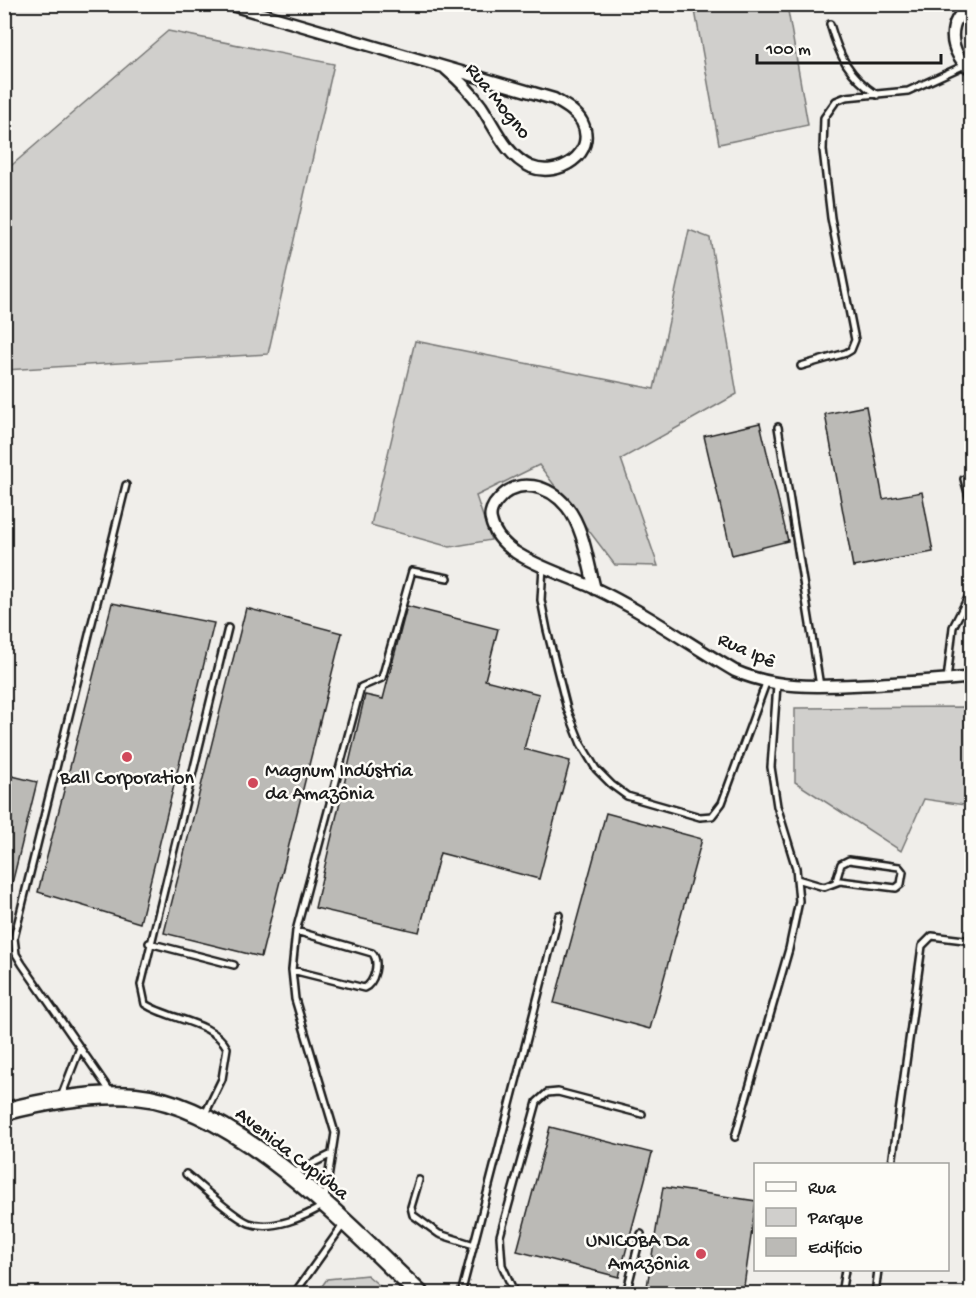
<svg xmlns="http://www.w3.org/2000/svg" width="976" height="1298" font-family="'Gochi Hand',sans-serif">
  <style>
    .green { fill: #d0cfcc; stroke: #767674; stroke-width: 1.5 }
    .building { fill: #bbbab6; stroke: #1c1c1c; stroke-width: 1.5 }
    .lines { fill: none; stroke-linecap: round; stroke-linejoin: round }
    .lane-casing { stroke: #1c1c1c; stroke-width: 10 }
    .street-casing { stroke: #1c1c1c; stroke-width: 15 }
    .secondary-casing { stroke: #1c1c1c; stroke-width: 21 }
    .lane { stroke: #fdfcf7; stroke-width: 5 }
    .street { stroke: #fdfcf7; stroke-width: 10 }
    .secondary { stroke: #fdfcf7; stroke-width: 16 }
    .poi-dot { fill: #d1495b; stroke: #fdfcf7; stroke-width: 2 }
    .labels { text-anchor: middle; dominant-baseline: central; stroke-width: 5; stroke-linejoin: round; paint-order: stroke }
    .street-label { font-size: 20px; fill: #1c1c1c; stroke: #fdfcf7 }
    .poi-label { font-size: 20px; fill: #1c1c1c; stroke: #fdfcf7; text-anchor: start }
  </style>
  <rect width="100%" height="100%" fill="#f0eeea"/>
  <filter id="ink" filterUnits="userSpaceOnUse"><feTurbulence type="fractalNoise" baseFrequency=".0167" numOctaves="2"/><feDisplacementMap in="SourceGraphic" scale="12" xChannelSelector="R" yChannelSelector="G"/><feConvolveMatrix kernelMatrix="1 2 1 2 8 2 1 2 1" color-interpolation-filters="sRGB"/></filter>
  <g filter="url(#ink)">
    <path class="green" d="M694,5H787L808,125L719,144Z
      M168,31L334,64L268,354L5,370V171Z
      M689,230L710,238L737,394L621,459L658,566L615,565L539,465L476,496L491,540L450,547L371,525L415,341L654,389Z
      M971,707V806L924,799L901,851L795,782V708Z
      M367,1275L388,1293H317L327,1279Z"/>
    <path class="building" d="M866,406L883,499L922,492L933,552L853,567L825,414Z
      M760,423L788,541L732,555L704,436Z
      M112,603L214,623L140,923L38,892Z
      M407,606L498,629L485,680L539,694L524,749L570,761L539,879L440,853L419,932L315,908L365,695L383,699Z
      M246,608L342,633L261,957L164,933Z
      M4,774L37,782L8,900H4Z
      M606,813L702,839L650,1029L554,1003Z
      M550,1127L652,1153L619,1277L517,1251Z
      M663,1187L756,1201L743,1293H646Z"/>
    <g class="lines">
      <g class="lane-casing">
        <path id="lane" d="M830,24C839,56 849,76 877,95
          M801,366L846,353L851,350L855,340L831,218L823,150L824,118L836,101L846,97L908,91L965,65
          M778,427L820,686
          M964,479L972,507
          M543,566L541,600L547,630L567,709L581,744L596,769L612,785L627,796L700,817L712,816L722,803L766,683
          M947,680L953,627L972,590
          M797,879L824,887L840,881L896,888L901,884L903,872L899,867L849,860L841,864L836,881
          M149,943L234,965
          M292,970L364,988C375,983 380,961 372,953L296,931
          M110,1091L22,964L16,954L14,938L126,485
          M61,1097L80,1048
          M204,1116L222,1079L227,1048C213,1021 169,1020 145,1004L141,985L228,628
          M735,1137L789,949L799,901L796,868L777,806L771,767L777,685
          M892,1164L922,946L932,936L972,941
          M293,1173L332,1154
          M186,1174C201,1186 233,1217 249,1223C272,1231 305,1217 324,1205L335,1133L295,999L292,970L296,931L361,687L382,678L412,571L448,578
          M419,1180L411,1207L413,1215L439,1234L474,1245
          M294,1294L343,1225
          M461,1294L559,915
          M515,1294L502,1265L500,1236L537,1102L547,1093L558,1092L642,1114
          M626,1294L641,1234
          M841,1294L845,1270
          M875,1294L878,1270"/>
      </g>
      <g class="street-casing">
        <path id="street" d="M228,4L554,99C564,105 576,111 582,122C598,154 558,178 531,167C506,156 495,127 481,106C471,92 459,80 446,69
          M972,5C945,20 948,53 972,70
          M595,589C588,564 584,528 567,507C549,485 518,476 498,500C493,505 489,513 491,520C494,534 505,545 515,552C539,568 568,576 594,588C643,611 689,644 735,671C781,691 826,686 875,684C907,682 940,681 972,677"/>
      </g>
      <g class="secondary-casing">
        <path id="secondary" d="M4,1112C46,1101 93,1093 136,1096C236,1105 349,1227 420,1294"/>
      </g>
      <use href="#lane" class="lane"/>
      <use href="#street" class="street"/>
      <use href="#secondary" class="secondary"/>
    </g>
  </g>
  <g class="poi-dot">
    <circle cx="127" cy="757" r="6"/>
    <circle cx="253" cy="783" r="6"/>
    <circle cx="701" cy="1254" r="6"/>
  </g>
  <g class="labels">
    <g class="street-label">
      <text transform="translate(497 102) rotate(51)">Rua Mogno</text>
      <text transform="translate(746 652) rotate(24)">Rua Ipê</text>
      <text transform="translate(291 1155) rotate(38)">Avenida Cupiúba</text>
    </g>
    <g class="poi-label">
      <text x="265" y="772">Magnum Indústria<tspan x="265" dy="23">da Amazônia</tspan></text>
      <text x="127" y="779" text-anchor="middle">Ball Corporation</text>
      <text x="689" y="1242" text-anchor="end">UNICOBA Da<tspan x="689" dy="23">Amazônia</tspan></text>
    </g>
  </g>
  <rect width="976" height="1298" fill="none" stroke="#fdfcf7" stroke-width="24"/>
  <rect x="12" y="12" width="952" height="1274" fill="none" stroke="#1c1c1c" stroke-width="2" filter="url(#ink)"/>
  <rect x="754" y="1163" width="195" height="108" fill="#fdfcf7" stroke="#a3a29f" stroke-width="1.5"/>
  <rect x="766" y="1182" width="30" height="9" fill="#fdfcf7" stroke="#a3a29f" stroke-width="1.5"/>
  <text x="808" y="1193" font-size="18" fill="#1c1c1c">Rua</text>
  <rect x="766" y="1208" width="30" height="18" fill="#d0cfcc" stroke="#a3a29f" stroke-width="1.5"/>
  <text x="808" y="1223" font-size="18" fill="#1c1c1c">Parque</text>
  <rect x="766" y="1238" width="30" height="18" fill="#bbbab6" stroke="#a3a29f" stroke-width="1.5"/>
  <text x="808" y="1253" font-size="18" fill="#1c1c1c">Edifício</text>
  <path d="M757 54v9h184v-9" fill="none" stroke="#1c1c1c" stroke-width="3"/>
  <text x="766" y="54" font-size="18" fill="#1c1c1c" stroke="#fdfcf7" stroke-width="4.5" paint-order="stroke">100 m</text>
</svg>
